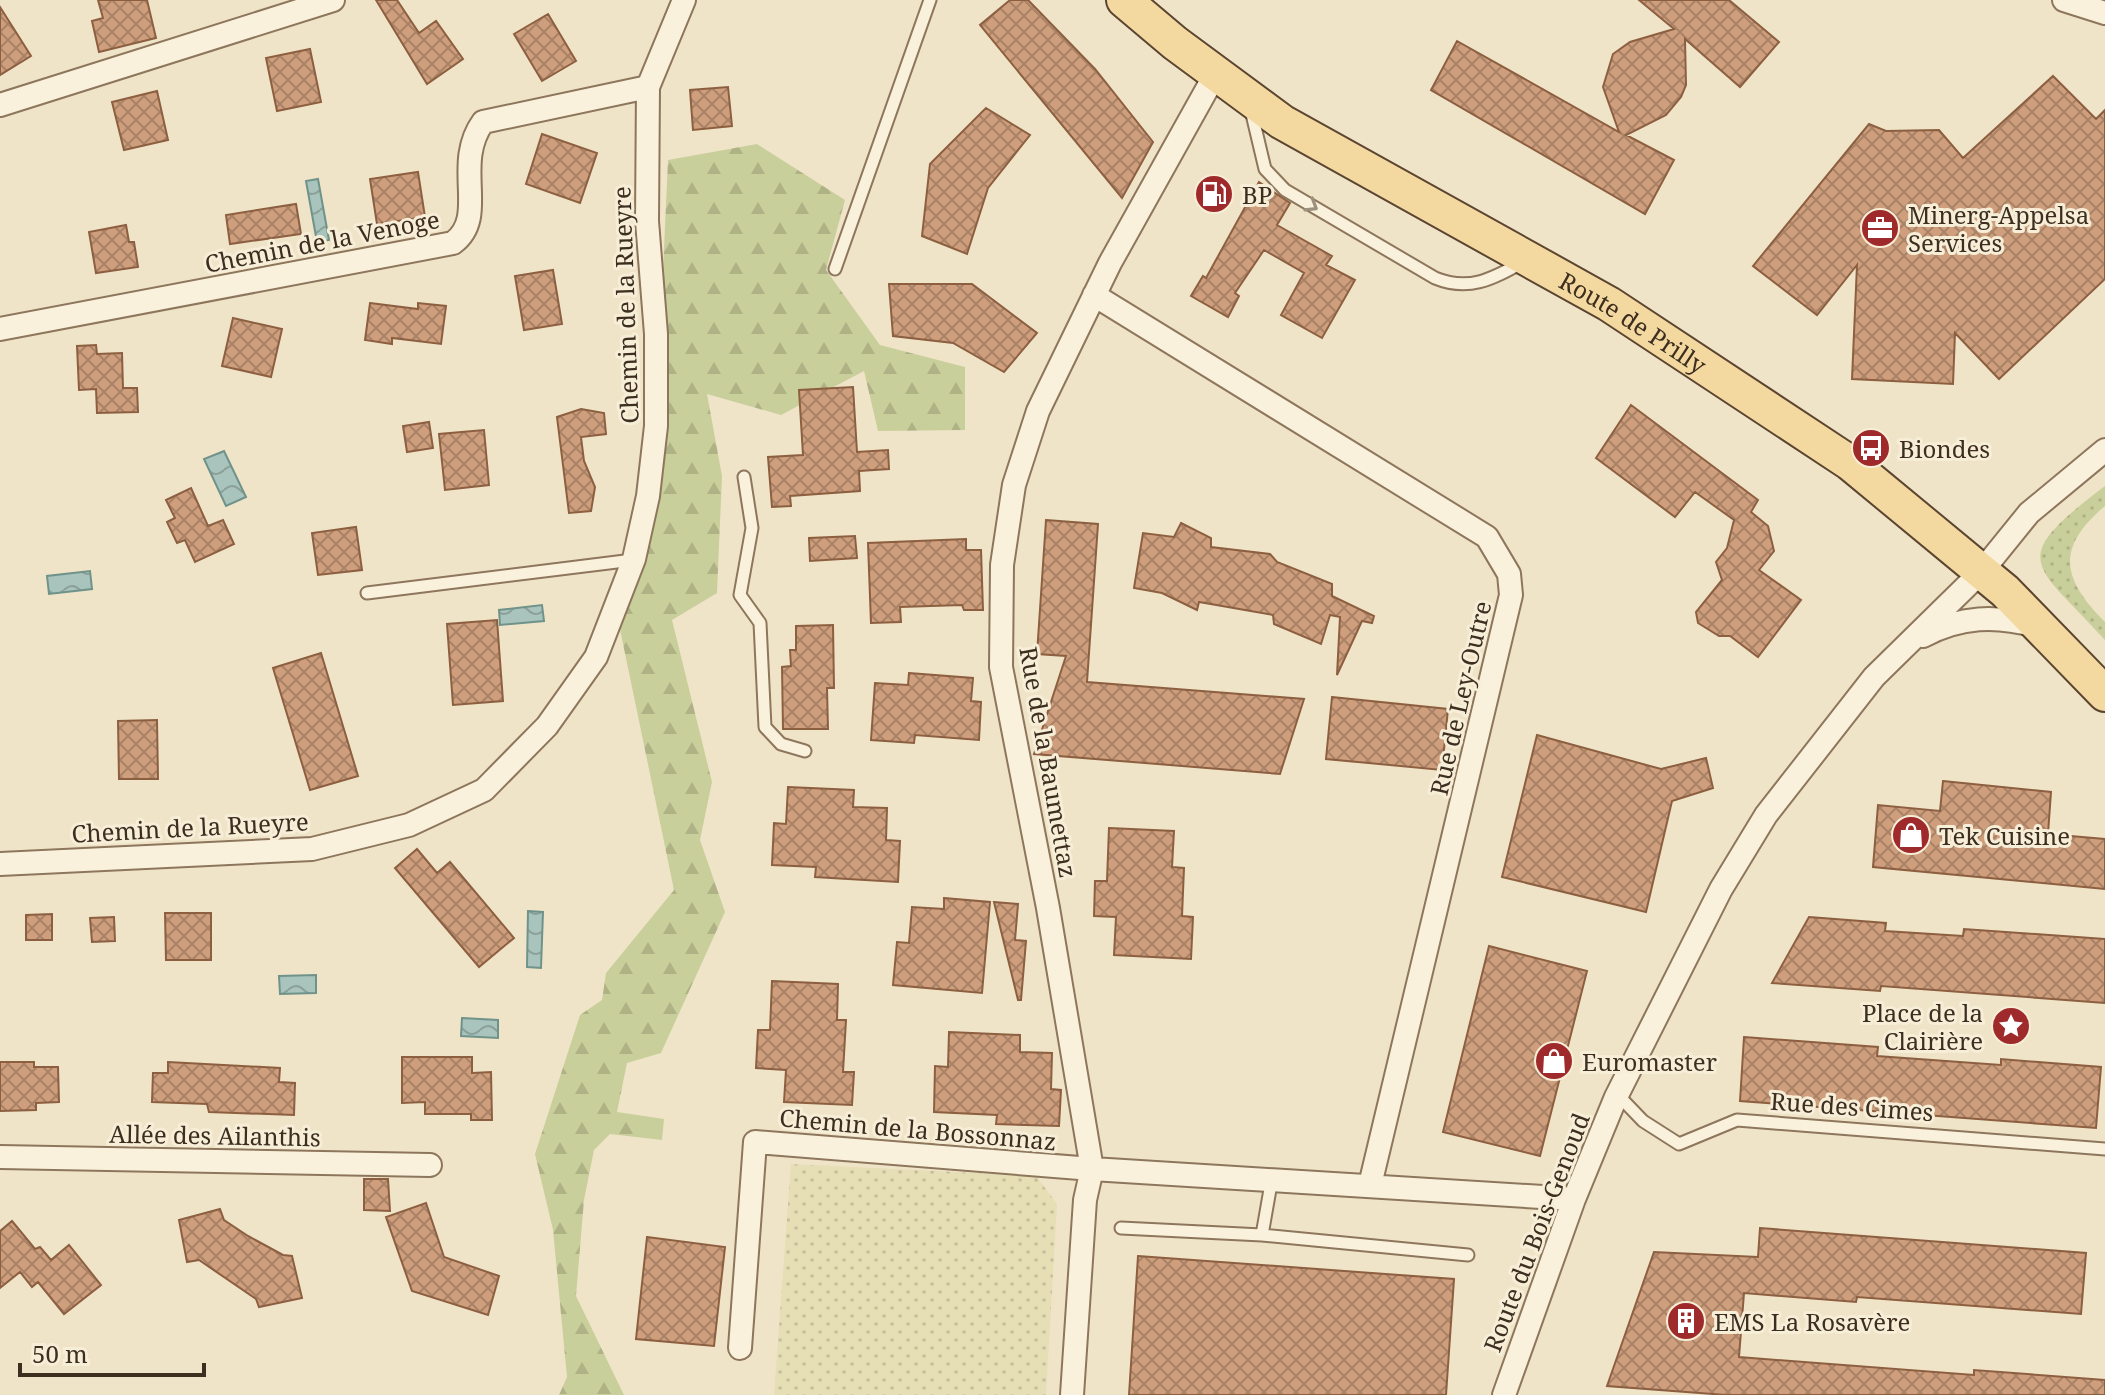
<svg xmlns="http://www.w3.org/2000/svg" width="2105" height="1395" font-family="'Noto Serif',serif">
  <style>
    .farmland { fill: url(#farmland-dots) }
    .grass { fill: url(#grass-dots) }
    .forest { fill: url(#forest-firs) }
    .water { fill: url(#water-waves); stroke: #6f938a; stroke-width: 2 }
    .building { fill: url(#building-cross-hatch); stroke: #8d5f41; stroke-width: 2 }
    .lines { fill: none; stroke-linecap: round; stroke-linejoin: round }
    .lane-casing { stroke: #8d765c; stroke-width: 15 }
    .street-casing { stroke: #8d765c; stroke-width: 26 }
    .primary-casing { stroke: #5b4430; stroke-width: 38 }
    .lane { stroke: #faf1dc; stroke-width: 11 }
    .street { stroke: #faf1dc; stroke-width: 22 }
    .primary { stroke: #f3d9a0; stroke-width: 34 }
    .oneway { stroke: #9c907e }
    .labels { text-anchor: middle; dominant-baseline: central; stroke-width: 6; stroke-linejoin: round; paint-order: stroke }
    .poi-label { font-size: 24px; fill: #3d2e20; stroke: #f7eed8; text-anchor: start }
    .street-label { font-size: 24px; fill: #3d2e20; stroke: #f7eed8 }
  </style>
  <defs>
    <pattern id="farmland-dots" width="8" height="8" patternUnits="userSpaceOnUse" patternTransform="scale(2)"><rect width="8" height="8" fill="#e6deb5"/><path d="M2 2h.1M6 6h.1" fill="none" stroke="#c6bf9b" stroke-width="1.8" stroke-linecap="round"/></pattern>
    <pattern id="grass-dots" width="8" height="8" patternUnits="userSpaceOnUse" patternTransform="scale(2)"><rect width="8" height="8" fill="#c9cf9b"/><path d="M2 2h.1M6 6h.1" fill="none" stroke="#aeb285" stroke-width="1.8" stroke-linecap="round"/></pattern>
    <pattern id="forest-firs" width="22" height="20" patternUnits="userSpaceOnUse" patternTransform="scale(2)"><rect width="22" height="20" fill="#c9cf9b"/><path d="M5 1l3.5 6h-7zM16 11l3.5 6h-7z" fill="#aeb285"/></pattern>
    <pattern id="water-waves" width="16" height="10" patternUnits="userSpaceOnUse" patternTransform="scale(2)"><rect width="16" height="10" fill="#a9c4bc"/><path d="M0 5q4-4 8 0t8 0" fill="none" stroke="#8ba098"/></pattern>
    <pattern id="building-cross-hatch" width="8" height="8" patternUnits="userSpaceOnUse" patternTransform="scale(2)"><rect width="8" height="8" fill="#cf9f7d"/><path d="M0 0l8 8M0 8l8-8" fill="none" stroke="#a98266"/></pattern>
  </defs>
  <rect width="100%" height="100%" fill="#f0e4c8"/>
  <path class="farmland" d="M791,1164L1036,1176L1057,1204L1046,1395H774Z"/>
  <path class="grass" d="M2105,486V506C2055,548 2062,579 2105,622V640C2035,562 2004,562 2105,486Z"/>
  <path class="forest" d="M757,144L845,200L826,270L880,345L965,367V430L878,431L864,371L781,415L707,394L722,476L717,593L672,620L712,782L700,840L725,912L661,1053L627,1063L617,1112L664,1119L662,1140L610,1134L594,1150L584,1200L576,1296L624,1395H559L567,1377L553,1230L535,1154L580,1015L602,1000L606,973L674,890L616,610L656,426L668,160Z"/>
  <path class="water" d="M318,179L329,240L317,242L306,181Z
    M224,451L246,497L226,506L204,459Z
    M90,571L92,589L49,594L47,576Z
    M542,605L544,621L500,625L499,610Z
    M528,911L543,912L541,968L527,967Z
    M316,975V993L280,994L279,976Z
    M462,1018L498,1020V1038L461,1036Z"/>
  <path class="building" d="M98,0H147L156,38L99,52L92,21L103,18Z
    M376,0H397L419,33L436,21L463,59L427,84Z
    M1010,0H1028L1095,69L1153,142L1122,198L980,25Z
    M1639,0H1729L1779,42L1740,87L1685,39L1686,85L1681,97L1666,115L1626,135L1674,160L1645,214L1431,90L1457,41L1619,132L1603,87L1613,54L1630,42L1674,29Z
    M0,7L31,56L0,75Z
    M548,14L576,61L542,81L514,34Z
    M310,49L321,102L277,111L266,58Z
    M2053,76L2096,119L2105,110V279L1999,379L1955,333L1953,384L1852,379L1857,265L1817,315L1753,266L1869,124L1886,131L1939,130L1963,158Z
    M728,87L732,126L693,130L690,90Z
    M157,91L168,140L124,150L112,102Z
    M986,108L1030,135L988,188L967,254L922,236L930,164Z
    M542,134L597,153L580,203L526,184Z
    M418,172L425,217L377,224L370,179Z
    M1259,182L1290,203L1277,225L1332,256L1326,265L1355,280L1322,338L1281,315L1304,273L1264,250L1235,293L1239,296L1228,317L1191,296L1203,276L1206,278Z
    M296,204L301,234L230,244L226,215Z
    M126,225L129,242H134L138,267L96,273L89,232Z
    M553,270L562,324L524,330L515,276Z
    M889,284H972L1037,333L1004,372L953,343L893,336Z
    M370,303L418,309V303L446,306L441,344L392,338V344L365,340Z
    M233,318L282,329L271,377L222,366Z
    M96,345L97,354L122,353L123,388H137L138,412L97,413L96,389L79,390L77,346Z
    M853,387L857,452L888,450L889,469L859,471L860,491L790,496L791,506L772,507L768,457L803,455L799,390Z
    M1631,405L1758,500L1751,512L1768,526L1774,551L1759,570L1801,600L1758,657L1730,636H1719L1698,623L1696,612L1722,580L1716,562L1727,548L1734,520L1695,492L1675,517L1596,458Z
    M581,409L604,413L606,434L581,437L584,461L595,487L591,511L569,513L557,417Z
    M429,422L433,448L407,452L403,426Z
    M484,430L489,485L445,490L439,434Z
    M191,488L208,526L223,520L234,544L195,562L185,540L177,543L167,522L175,518L166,500Z
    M1046,520L1098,524L1087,682L1304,699L1280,774L1034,754L1066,656L1037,654Z
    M1181,523L1211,538V547L1270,554L1277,562L1332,584V596L1374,616L1372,623L1362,621L1337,675L1340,617L1330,615L1321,644L1274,624L1273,615L1199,602L1197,610L1162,593L1134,588L1143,533L1174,537Z
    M356,527L362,570L318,575L312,533Z
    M855,536L857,558L810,561L809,538Z
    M966,539V550H981L983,610H964L962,605L900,607L901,622L871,623L868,543Z
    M497,620L503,701L453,705L447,624Z
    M833,625L834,688H827L828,729H783L782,667L791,666L790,650H796V626Z
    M321,653L358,776L310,790L273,668Z
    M909,673L973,678L971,701L981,702L979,740L915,735L914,743L871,740L875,683L908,685Z
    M1332,697L1448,709L1442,770L1326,759Z
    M157,720L158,779H119L118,721Z
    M1537,735L1661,769L1706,758L1713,788L1672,801L1646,912L1502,877Z
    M1943,781L2051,792L2048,834L2105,839V889L1873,867L1878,805L1940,811Z
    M788,787L854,790L853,807L887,808L886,840L900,841L898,882L815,877L816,867L772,865L774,823L786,824Z
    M1109,828L1174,831L1172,867L1184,868L1182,916L1193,917L1191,959L1114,955L1116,917L1094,916L1095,881H1107Z
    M417,849L437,873L450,862L514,938L479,967L395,868Z
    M944,898L990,902L982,993L893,985L897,942L909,943L912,907L944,909Z
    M994,902L1018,904L1015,940L1026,941L1021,1000H1018Z
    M165,913H211V960H166Z
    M52,914V940H26V915Z
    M114,917L115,941L92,942L90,918Z
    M1809,917L1886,923L1885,931L1963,936L1964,929L2105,939V1003L1881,986L1880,991L1772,983Z
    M1489,946L1587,971L1540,1156L1443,1132Z
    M772,981L838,984L837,1020H846L843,1072H854L852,1105L784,1102L786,1070L756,1068L758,1030H770Z
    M949,1032L1020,1035V1052L1052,1053L1051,1089L1061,1090L1059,1126L996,1124L997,1115L934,1112L935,1066L948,1067Z
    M1744,1037L1878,1047L1877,1056L2001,1065V1059L2101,1067L2096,1128L1740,1101Z
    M402,1057H472V1073L491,1072L492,1120H471V1114H425V1102L402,1103Z
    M0,1062H34V1067H58L59,1102L36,1103V1110L0,1111Z
    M168,1062L280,1068L279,1082L295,1083L294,1115L209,1112L207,1104L152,1102L153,1073H168Z
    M364,1179H388L390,1211L364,1210Z
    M426,1203L444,1257L499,1276L488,1315L412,1291L386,1217Z
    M220,1209L224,1220L248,1236L283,1255L292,1256L302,1298L259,1307L256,1299L199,1260L187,1262L179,1220Z
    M12,1221L35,1249L40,1247L51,1260L69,1245L101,1285L64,1314L38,1282L32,1287L20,1272L0,1288V1231Z
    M1760,1228L2086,1253L2081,1314L1857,1297L1856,1302L1744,1293L1739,1357L1974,1375V1370L2105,1380V1395H1726L1607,1386L1654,1252L1758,1257Z
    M647,1237L725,1247L714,1346L636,1339Z
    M1138,1256L1454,1279L1446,1395H1129Z"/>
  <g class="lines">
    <g class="lane-casing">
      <path id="lane" d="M1251,110L1265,169L1285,190L1435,278C1469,292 1492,279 1523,262
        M835,269L930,0
        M744,477L752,528L740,595L760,623L765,727L781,744L805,751
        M367,593L633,560
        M1618,1095L1643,1121L1679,1144L1737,1120L2105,1149
        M1121,1228L1262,1235L1468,1255
        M1262,1235L1272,1178"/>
    </g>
    <g class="street-casing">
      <path id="street" d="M2064,0L2105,13
        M0,105L333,0
        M1094,295L1487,537L1509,574L1511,595L1370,1185
        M0,329L453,243C489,217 452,165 483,122L648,87
        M1923,636C1961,616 1996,615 2036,626
        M0,864L312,849L409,825L484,790L547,726L596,657L634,559L648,496L656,426V334L647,221L648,87L684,0
        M0,1157L430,1165
        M740,1348L755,1142L1092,1169L1574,1199
        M1072,1395L1085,1200L1092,1169L1048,908L1001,667L1002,565L1014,485L1038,411L1110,263L1216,73
        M1504,1395L1574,1199L1616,1097L1721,889L1766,815L1874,677L1982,571L2029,513L2105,450"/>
    </g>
    <g class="primary-casing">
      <g id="primary">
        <path id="s1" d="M1124,0L1175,43L1282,122L1609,304L1850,463L2005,591L2105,694"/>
      </g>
    </g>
    <use href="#lane" class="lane"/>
    <use href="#street" class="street"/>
    <use href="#primary" class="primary"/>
  </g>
  <defs><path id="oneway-chevron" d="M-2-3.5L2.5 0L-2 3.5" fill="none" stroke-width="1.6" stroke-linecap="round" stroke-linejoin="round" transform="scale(2)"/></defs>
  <use class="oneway" href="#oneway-chevron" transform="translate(1312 206) rotate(31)"/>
  <defs>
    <g id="fuel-disc" transform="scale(2)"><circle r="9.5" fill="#9e2a2b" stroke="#f7eed8"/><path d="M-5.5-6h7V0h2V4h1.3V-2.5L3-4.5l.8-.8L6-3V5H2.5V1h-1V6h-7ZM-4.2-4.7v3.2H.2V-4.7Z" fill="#fff"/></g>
    <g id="office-disc" transform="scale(2)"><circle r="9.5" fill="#9e2a2b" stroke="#f7eed8"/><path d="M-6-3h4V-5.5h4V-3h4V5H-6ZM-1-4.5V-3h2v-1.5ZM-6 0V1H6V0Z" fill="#fff"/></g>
    <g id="bus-disc" transform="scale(2)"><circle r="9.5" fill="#9e2a2b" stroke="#f7eed8"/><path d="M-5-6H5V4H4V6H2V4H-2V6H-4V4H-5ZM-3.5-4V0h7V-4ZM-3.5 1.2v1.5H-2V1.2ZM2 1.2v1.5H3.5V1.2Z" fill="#fff"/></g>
    <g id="shop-disc" transform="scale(2)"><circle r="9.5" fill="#9e2a2b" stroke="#f7eed8"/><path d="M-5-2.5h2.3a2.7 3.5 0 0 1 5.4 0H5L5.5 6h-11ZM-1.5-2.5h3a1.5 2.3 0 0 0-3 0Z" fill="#fff"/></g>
    <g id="sight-disc" transform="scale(2)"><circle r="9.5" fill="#9e2a2b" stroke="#f7eed8"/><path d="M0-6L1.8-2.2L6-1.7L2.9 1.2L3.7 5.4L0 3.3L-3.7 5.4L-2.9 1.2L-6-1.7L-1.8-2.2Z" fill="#fff"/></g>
    <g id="building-disc" transform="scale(2)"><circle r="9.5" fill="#9e2a2b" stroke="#f7eed8"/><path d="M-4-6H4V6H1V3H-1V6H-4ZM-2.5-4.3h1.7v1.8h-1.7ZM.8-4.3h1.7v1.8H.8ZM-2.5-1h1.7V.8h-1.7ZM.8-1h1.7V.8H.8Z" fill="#fff"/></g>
  </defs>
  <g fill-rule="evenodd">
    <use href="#fuel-disc" x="1214" y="194"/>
    <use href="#office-disc" x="1880" y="228"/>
    <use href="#bus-disc" x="1871" y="448"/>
    <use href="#shop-disc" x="1911" y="835"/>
    <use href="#sight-disc" x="2011" y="1026"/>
    <use href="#shop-disc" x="1554" y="1061"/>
    <use href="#building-disc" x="1686" y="1321"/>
  </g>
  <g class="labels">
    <g class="poi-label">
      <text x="1242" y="194">BP</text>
      <text x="1908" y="214">Minerg-Appelsa<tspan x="1908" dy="28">Services</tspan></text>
      <text x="1899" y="448">Biondes</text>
      <text x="1939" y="835">Tek Cuisine</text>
      <text x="1983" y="1012" text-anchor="end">Place de la<tspan x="1983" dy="28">Clairière</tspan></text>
      <text x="1582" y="1061">Euromaster</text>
      <text x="1714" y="1321">EMS La Rosavère</text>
    </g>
    <g class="street-label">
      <text transform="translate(322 241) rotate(-11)">Chemin de la Venoge</text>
      <text transform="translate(625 305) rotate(-92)">Chemin de la Rueyre</text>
      <text stroke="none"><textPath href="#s1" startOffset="604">Route de Prilly</textPath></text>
      <text transform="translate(1460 698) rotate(-77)">Rue de Ley-Outre</text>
      <text transform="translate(1049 762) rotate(80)">Rue de la Baumettaz</text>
      <text transform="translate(190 827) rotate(-3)">Chemin de la Rueyre</text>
      <text transform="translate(1852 1106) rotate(4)">Rue des Cimes</text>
      <text transform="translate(918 1129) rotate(5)">Chemin de la Bossonnaz</text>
      <text transform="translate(215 1135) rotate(1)">Allée des Ailanthis</text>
      <text transform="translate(1536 1232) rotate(-69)">Route du Bois-Genoud</text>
    </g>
  </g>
  <path d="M20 1363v12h184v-12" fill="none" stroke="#3d2e20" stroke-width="4"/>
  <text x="32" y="1363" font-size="24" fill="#3d2e20" stroke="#f7eed8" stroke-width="6" paint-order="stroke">50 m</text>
</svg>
